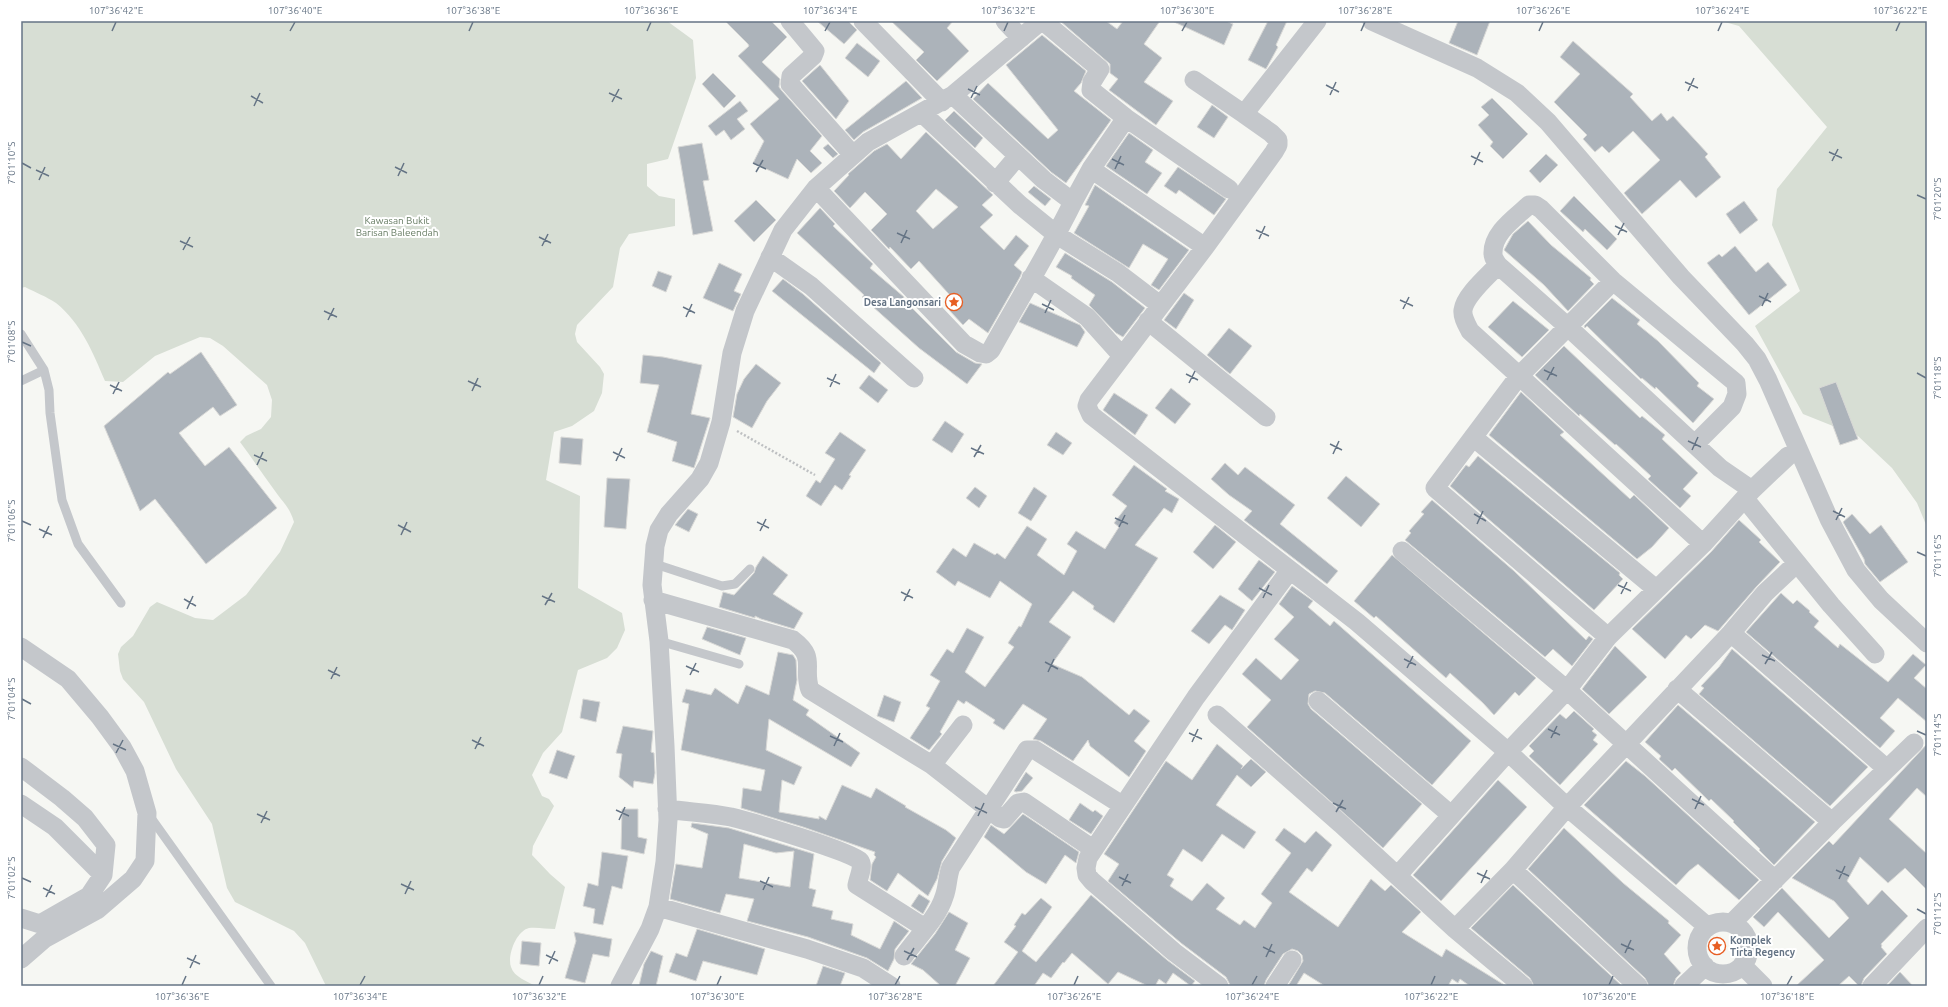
<svg xmlns="http://www.w3.org/2000/svg" width="1948" height="1007" font-family="Ubuntu,sans-serif">
  <style>
    .green { fill: #d7ded4 }
    .building { fill: #acb3ba; stroke: #d8d8d6; fill-rule: evenodd }
    .lines { fill: none; stroke-linecap: round; stroke-linejoin: round }
    .path { stroke: #bec0c2; stroke-width: 2.5; stroke-dasharray: 2 2; stroke-linecap: butt }
    .service { stroke: #c4c7cb; stroke-width: 9 }
    .minor { stroke: #c4c7cb; stroke-width: 19 }
    .ticks { fill: none; stroke: #657485; stroke-width: 1.5 }
    .labels { text-anchor: middle; dominant-baseline: central; stroke-width: 4; stroke-linejoin: round; paint-order: stroke }
    .park-label { font-size: 10px; fill: #677c64; stroke: #fff }
    .poi-label { font-size: 10px; font-weight: bold; fill: #657485; stroke: #fff; text-anchor: end }
    .neatline { fill: none; stroke: #657485; stroke-width: 1.5 }
    .ticks-label { font-size: 10px; text-anchor: middle; fill: #657485 }
  </style>
  <rect width="100%" height="100%" fill="#f6f7f3"/>
  <path class="green" d="M21,21H667L693,40L696,78L668,159L647,164V186L659,196L675,199V226L629,234L620,248L613,287L577,325L575,334L577,342L600,367L604,374L602,393L594,411L572,426L554,432L546,480L580,496L578,588L622,613L625,630L617,648L607,658L578,670L562,732L543,753L532,775L542,796L549,799L554,806L533,846L532,855L550,874L565,887L555,929C547,929 537,927 529,928C516,931 507,956 511,967C514,977 528,982 536,986H326L305,943L294,931L235,902L227,888L212,824L176,769L144,702L123,679L120,671L118,654L121,647L133,636L150,607L157,602L195,618L213,620L246,595L280,552L294,522C289,506 284,504 275,491C263,475 252,458 240,442L246,436L261,429L271,417L272,400L267,385L223,346L210,338L200,337L155,356L123,382L105,381C93,353 81,323 56,303C47,297 35,292 25,287L21,288Z
    M1721,21H1927V527L1917,503L1892,468L1858,436L1803,414L1755,326L1800,291L1772,225L1777,189L1827,127L1739,26Z"/>
  <path class="building" d="M725,21H771L787,37L762,62L780,79L779,87L782,91L822,136L810,151L822,163L811,173L797,159L788,179L753,163L764,141L750,124L779,99L738,56L749,46L748,44Z
    M817,21H848L857,30L844,44Z
    M891,21H953L947,28L969,51L937,81L916,60L924,52Z
    M1060,21H1106L1117,29L1123,21H1160L1144,44L1162,58L1144,82L1173,101L1156,125L1109,90L1118,79L1110,73V64Z
    M1172,21H1226L1233,24L1224,45Z
    M1268,21H1287L1276,45L1278,47L1266,69L1248,60Z
    M1458,21H1490L1477,55L1449,43Z
    M1042,35L1086,71L1081,83L1074,91L1111,120L1066,183L1051,172L973,99L988,83L1048,139L1058,130L1006,65Z
    M1573,41L1633,94L1630,97L1652,121L1661,113L1667,121L1673,116L1708,154L1705,157L1721,177L1696,198L1680,180L1642,214L1624,193L1660,160L1633,131L1609,153L1602,146L1595,152L1583,139L1587,135L1554,102L1580,74L1560,57Z
    M857,43L880,61L868,77L845,58Z
    M820,65L849,101L836,119L802,81Z
    M713,73L736,96L724,108L702,84Z
    M906,81L922,98L863,132L854,140L845,130Z
    M1492,98L1528,134L1503,159L1490,146L1493,142L1478,125L1489,115L1481,107Z
    M740,101L748,111L737,119L745,129L731,140L724,130L716,136L708,126Z
    M1212,105L1228,117L1214,138L1197,127Z
    M954,111L983,138L975,148L945,120Z
    M926,132L993,195L982,205L993,215L980,227L1004,250L1016,235L1029,246L1014,265L1022,272L1020,277L988,333L969,319L963,325L949,310L957,303L919,261L911,269L890,247L889,249L871,230L887,214L865,192L850,208L834,191L849,175L848,174L874,151L887,144L901,159ZM936,189L958,207L933,229L916,211Z
    M1129,133L1153,150L1145,162L1162,173L1147,194L1106,166Z
    M702,143L709,180L703,181L713,231L693,235L678,147Z
    M828,144L838,154L833,158L823,148Z
    M1546,154L1558,165L1540,183L1529,171Z
    M1178,167L1226,199L1214,215L1179,190L1176,194L1164,186Z
    M1095,185L1189,250L1159,290L1151,285L1168,259L1143,244L1129,268L1074,233L1089,206L1085,205Z
    M1034,186L1051,199L1045,206L1028,192Z
    M1574,196L1617,239L1607,250L1585,229L1583,232L1560,211Z
    M756,200L776,220L754,242L734,221Z
    M1744,201L1758,220L1740,234L1726,214Z
    M820,208L835,224L833,226L873,264L870,268L904,297L903,299L956,352L975,363L982,364L967,384L919,348L862,297L864,295L797,233Z
    M1528,221L1551,245L1591,278L1590,280L1594,284L1568,311L1544,285L1504,250L1513,234Z
    M1735,246L1756,272L1768,262L1787,285L1749,315L1707,263L1719,254L1722,257Z
    M1065,253L1112,282L1145,308L1123,337L1116,333L1089,305L1095,295L1071,278L1072,276L1056,267Z
    M719,263L742,274L734,291L741,294L733,311L703,298Z
    M658,271L672,276L666,292L652,286Z
    M783,279L803,294L881,363L874,373L772,291Z
    M1184,293L1194,300L1176,329L1164,320Z
    M1612,298L1640,320L1637,324L1658,341L1699,383L1697,386L1714,399L1693,423L1656,387L1655,389L1642,378L1641,379L1587,326L1585,328L1584,326Z
    M1513,301L1549,330L1522,357L1488,327Z
    M1030,303L1080,325L1085,332L1077,347L1019,322Z
    M1229,328L1252,346L1230,374L1207,355Z
    M1564,346L1640,418L1642,416L1665,435L1662,439L1698,473L1683,489L1691,496L1680,508L1648,479L1651,476L1616,444L1615,445L1580,414L1579,416L1535,375Z
    M201,352L237,405L220,416L213,407L179,433L205,466L229,447L277,508L206,564L155,499L140,511L104,426L168,372L170,374Z
    M643,355L663,357L702,365L691,414L710,418L694,468L672,461L677,442L647,432L659,385L640,383Z
    M756,364L781,383L767,401L752,428L733,417L737,394L744,379Z
    M869,375L888,390L878,403L859,388Z
    M1836,382L1858,439L1840,445L1819,388Z
    M1171,388L1191,404L1175,424L1155,408Z
    M1521,392L1564,432L1560,435L1630,499L1634,495L1669,528L1652,547L1637,559L1489,435Z
    M1114,393L1148,415L1135,435L1103,410Z
    M945,421L964,434L952,453L932,440Z
    M840,432L866,450L849,475L851,476L842,490L835,485L821,506L806,496L816,480L820,483L835,459L825,453Z
    M1056,432L1072,443L1063,455L1047,445Z
    M561,437L583,439L581,465L559,463Z
    M1478,456L1620,573L1619,575L1623,579L1594,610L1450,486L1466,465L1469,467Z
    M1225,463L1238,475L1245,467L1295,505L1280,524L1338,571L1327,584L1244,520L1252,511L1229,495L1211,479Z
    M1134,465L1167,489L1165,491L1179,499L1172,513L1164,508L1135,545L1158,558L1114,623L1093,609L1094,606L1073,591L1049,622L1071,637L1052,664L1082,677L1129,715L1134,709L1150,721L1134,741L1146,751L1129,777L1090,746L1088,740L1073,761L1041,741L1033,739L1047,719L1023,704L1004,730L993,723L995,720L966,701L964,704L958,700L940,732L942,734L929,750L910,738L930,708L926,706L940,681L930,675L947,649L953,653L967,628L984,637L965,672L985,687L1014,647L1008,643L1019,626L1021,627L1032,604L1000,581L990,598L958,581L955,586L936,572L953,548L966,557L974,543L995,555L997,553L1005,559L1027,526L1047,539L1037,555L1064,575L1077,551L1067,544L1076,531L1105,549L1119,527L1114,523L1127,506L1112,495Z
    M1346,476L1380,504L1361,527L1327,498Z
    M607,478L630,479L626,529L604,527Z
    M975,487L987,496L979,508L966,498Z
    M1034,487L1047,496L1031,521L1018,513Z
    M1432,500L1514,571L1586,640L1589,636L1593,639L1572,666L1553,649L1545,657L1405,540L1411,533L1409,531L1424,514L1421,512Z
    M688,509L698,514L689,532L675,525Z
    M1852,514L1870,534L1881,525L1908,562L1880,582L1865,564L1864,559L1843,522Z
    M1739,520L1761,540L1759,542L1780,562L1757,586L1718,631L1705,625L1691,639L1686,635L1665,659L1632,629L1711,552Z
    M1215,525L1236,542L1213,569L1193,552Z
    M1392,555L1536,678L1519,696L1515,692L1494,715L1483,703L1450,673L1446,678L1376,616L1374,618L1354,601Z
    M763,556L788,575L773,594L803,613L794,629L761,619L755,616V618L719,607L723,592L734,595L754,573L756,567Z
    M1259,560L1275,572L1252,601L1238,589Z
    M1292,586L1313,601L1308,607L1330,626L1334,621L1471,741L1432,785L1325,693L1315,691L1309,694L1308,704L1311,709L1422,804L1383,848L1247,727L1271,700L1242,674L1256,658L1281,680L1299,660L1274,639L1294,617L1279,604Z
    M1781,593L1793,604L1797,600L1810,611L1809,612L1819,621L1814,627L1838,648L1840,644L1888,682L1913,654L1926,665L1914,678L1927,689V722L1898,698L1880,718L1895,731L1880,748L1746,632Z
    M1220,595L1245,610L1232,630L1225,625L1209,644L1191,631Z
    M707,627L746,638L740,655L702,639Z
    M1615,646L1647,677L1609,714L1582,689Z
    M1732,649L1868,767L1830,806L1699,694L1704,688L1701,686L1719,667Z
    M778,652L793,655L796,660L797,680L793,700L809,710L806,715L860,753L851,767L769,719L766,750L802,767L794,785L782,780L779,812L819,819V816L826,820L842,785L871,798L876,788L906,806L905,807L946,830L956,838L942,861L937,879L928,896L898,873L887,891L870,880L872,864L876,857L874,855L875,852L803,827L741,808L743,788L761,791L765,770L681,750L689,704L682,702L686,689L711,695L715,688L738,704L746,685L769,695Z
    M884,695L901,702L894,722L877,716Z
    M583,699L600,702L596,722L580,718Z
    M1678,705L1815,822L1774,865L1759,850L1760,849L1733,822L1734,821L1711,799L1709,801L1675,768L1672,771L1659,759L1661,756L1645,742Z
    M1574,711L1594,729L1592,731L1597,735L1593,740L1598,744L1560,785L1529,756L1534,751L1529,746L1560,714L1566,719Z
    M623,726L653,731L651,752L654,753L655,773L653,784L634,781L633,788L619,777L622,754L616,753Z
    M1217,744L1243,766L1241,769L1251,759L1266,772L1251,787L1237,775L1216,805L1256,832L1244,849L1222,834L1202,862L1183,849L1167,875L1174,879L1170,886L1192,901L1207,883L1225,898L1216,909L1240,925L1244,920L1255,928L1272,903L1261,894L1291,853L1275,840L1284,828L1305,843L1316,831L1332,845L1312,872L1307,868L1289,892L1338,927L1371,879L1385,891L1391,885L1421,912L1402,932L1442,957L1446,949L1506,986H1470L1460,979L1458,983L1452,979L1448,986H1325L1304,973L1296,986H1288L1303,961L1302,955L1298,951L1292,949L1283,954L1266,980L1264,986L1230,985L1226,977L1181,943L1108,881L1119,864L1104,854L1166,761L1192,780Z
    M1927,744V797L1917,788L1889,819L1927,854V890L1905,868L1888,883L1860,857L1847,881L1868,905L1882,890L1908,916L1881,944L1882,946L1881,947L1887,954L1864,978L1861,986H1859L1849,976L1838,986H1796L1824,960L1778,912L1764,927L1753,917L1782,888L1829,938L1849,918L1834,901L1792,878L1829,841L1833,845Z
    M557,750L575,756L567,779L549,773Z
    M1626,761L1645,776L1759,880L1739,900L1698,864L1689,871L1676,885L1584,805Z
    M1026,772L1033,778L1022,791L1016,792L1014,791Z
    M1498,780L1527,807L1441,901L1413,875Z
    M1080,803L1093,812L1095,810L1103,816L1091,834L1069,820Z
    M622,809H638V837L647,839L644,854L621,849Z
    M1023,814L1079,852L1076,863L1065,855L1046,884L1026,872L984,837L991,825L1004,834Z
    M692,823L729,828L814,854L809,888L816,890L812,906L833,911L831,919L853,924L851,935L880,949L894,921L909,931L895,949L894,959L888,971L867,958L808,937L747,921L754,899L726,894L720,913L670,899L676,864L702,868L708,834L691,827ZM744,844L776,853L794,851L790,887L739,878Z
    M1564,828L1623,883L1669,921L1668,923L1681,935L1664,954L1681,973L1676,978L1673,986H1649L1645,978L1528,869Z
    M602,852L628,856L622,889L612,886L603,925L593,923L595,909L583,906L588,883L598,886Z
    M1513,885L1622,986H1534L1530,978L1471,928Z
    M919,894L930,901L923,914L911,906Z
    M1091,895L1167,960L1195,981L1191,986L1173,973L1166,984L1159,979L1155,986H1148L1118,972L1108,984L1072,953L1064,963L1063,962L1051,978L1043,973L1034,986H993L1018,952L1004,942L1016,926L1014,925L1022,913L1025,915L1041,898L1052,907L1022,951L1036,962Z
    M949,912L968,923L955,950L970,958L955,986H941L923,970L911,964L935,934Z
    M697,929L765,949L757,975L703,961L696,981L669,972L676,953L687,957Z
    M574,932L612,939L609,957L593,954L585,983L565,978L576,941Z
    M522,941L541,943L539,966L520,964Z
    M651,951L663,956L656,986H639L644,964Z
    M823,966L845,973L840,986H816Z
    M1900,972L1913,986H1887Z"/>
  <g class="lines">
    <path class="path" d="M737,431L815,475"/>
    <path class="service" d="M21,334L44,370L21,381
      M44,370L49,390L50,413L62,500L78,544L121,603
      M652,563L722,586L735,584L750,569
      M659,641L739,664
      M149,815L271,986"/>
    <path class="minor" d="M790,21L815,51L813,56L791,76L790,84L853,155
      M863,21L942,102
      M1005,21L1021,38
      M1043,21L1100,69L1092,82L1091,90L1126,118L1229,189
      M1372,21L1477,68L1517,93L1548,122L1681,277L1745,344L1757,359L1768,380L1829,519L1856,570L1881,600L1927,643
      M1194,80L1244,114
      M922,113L1020,205L1057,235L1118,273L1160,305
      M1091,169L1205,247
      M995,183L1018,156
      M816,188L964,344L980,353L986,354L991,350C1018,301 1048,253 1073,202L1044,180L953,95
      M1073,202L1091,169L1126,118
      M770,257L811,286L914,378
      M1498,265C1488,276 1465,295 1463,310C1462,317 1467,325 1470,331L1703,544
      M1031,278L1087,317L1122,356
      M1148,321L1266,417
      M1473,437L1656,589
      M1752,490L1788,456
      M1745,499L1797,563
      M1402,551L1567,690L1775,880
      M1290,570L1357,622L1508,752L1567,807L1708,927
      M653,600L793,640C817,658 802,667 810,690L932,765L1000,818L1004,819L1018,803L1024,802L1093,849
      M1731,633L1887,769
      M1608,637L1435,488L1519,376L1613,281
      M21,647L68,679L100,717L122,747L135,771L147,813L145,861L133,879L97,910L44,939L21,959
      M1677,689L1832,822
      M1318,701L1451,815
      M1217,715L1341,824L1455,929L1523,986
      M932,765L963,725
      M21,767L62,798L85,818L106,845L103,875L89,896L97,910
      M21,804L55,827L103,875
      M667,809C688,812 710,813 731,817C748,821 853,852 860,861C864,866 858,879 857,885L925,928
      M1513,870L1638,986
      M1398,875L1508,752L1567,690L1608,637L1703,544L1752,490L1720,468L1567,326L1498,265C1496,262 1493,258 1493,254C1492,233 1515,218 1529,205H1535L1541,209L1613,281L1736,383L1737,394L1732,407L1696,443
      M658,907L807,949L863,968L891,986
      M21,918L40,924L89,896
      M1697 948a26 26 0 1 1 52 0a26 26 0 1 1-52 0Z
      M1732,923L1832,822L1914,743
      M1455,929L1513,870L1567,807L1731,633L1765,593L1797,563L1831,605L1875,654
      M904,956C916,939 938,917 944,897C948,887 947,877 951,867L1027,750H1035L1122,805
      M1742,965L1763,986
      M620,986L650,929L658,907L665,862L668,820L665,746L659,641L652,585L655,546L659,530L669,514L700,479L709,463L721,422L732,353L745,311L783,230L816,188L868,142L953,95L1041,21
      M1219,986L1174,952L1092,881L1087,875L1086,868L1088,858L1196,697L1290,570L1091,415L1087,406L1089,400L1205,247L1274,152L1278,145V140L1271,133L1244,114L1317,21
      M1275,986L1292,960
      M1684,986L1705,966
      M1872,986L1927,928"/>
  </g>
  <path class="ticks" d="M112,31L116,22M290,31L295,22M469,31L473,22M647,31L651,22M825,31L830,22M1004,31L1008,22M1182,31L1187,22M1361,31L1365,22M1539,31L1543,22M1718,31L1722,22M1896,31L1900,22M1685,82L1698,88M1326,85L1339,92M968,89L980,95M1688,91L1694,78M609,93L622,99M1330,95L1336,82M251,96L263,103M971,98L977,86M612,102L619,89M254,106L260,93M1829,152L1842,158M1471,156L1483,162M1112,159L1124,165M1832,161L1838,149M22,163L31,168M753,163L766,169M1474,165L1480,152M395,167L407,173M1115,169L1121,156M36,170L49,176M756,172L763,160M398,176L404,163M39,180L45,167M1917,195L1926,199M1615,226L1627,232M1256,230L1269,236M897,233L910,239M1618,235L1624,223M539,237L551,243M1259,239L1265,226M180,241L193,247M901,243L907,230M542,246L548,234M183,250L190,237M1759,296L1771,302M1400,300L1413,306M1042,304L1054,310M1762,306L1768,293M683,307L695,313M1403,309L1409,297M324,311L337,317M1045,313L1051,300M686,317L692,304M328,320L334,308M22,342L31,346M1544,370L1557,376M1917,373L1926,378M1186,374L1198,380M827,378L840,384M1547,380L1554,367M468,381L481,387M1189,383L1195,371M110,385L122,391M830,387L836,374M472,391L478,378M113,394L119,382M1688,441L1701,447M1330,444L1342,450M971,448L984,454M1692,450L1698,437M613,452L625,458M1333,454L1339,441M254,455L267,461M974,457L981,445M616,461L622,448M257,465L263,452M1833,511L1845,517M1474,514L1486,521M1115,518L1128,524M1836,520L1842,508M22,521L31,525M757,522L769,528M1477,524L1483,511M398,525L411,532M1119,527L1125,515M39,529L52,535M760,531L766,519M401,535L407,522M43,538L49,526M1917,552L1926,556M1618,585L1631,591M1259,588L1272,595M901,592L913,598M1621,594L1627,582M542,596L555,602M1263,598L1269,585M184,599L196,606M904,601L910,589M545,605L552,593M187,609L193,596M1762,655L1775,661M1404,659L1416,665M1045,662L1058,669M1765,664L1772,652M686,666L699,672M1407,668L1413,656M328,670L340,676M1048,672L1054,659M690,675L696,663M331,679L337,667M22,699L31,704M1548,729L1560,735M1917,731L1926,735M1189,733L1202,739M830,736L843,742M1551,738L1557,726M472,740L484,746M1192,742L1198,729M113,744L126,750M834,746L840,733M475,749L481,737M116,753L123,740M1692,799L1704,805M1333,803L1346,809M975,807L987,813M1695,809L1701,796M616,810L629,816M1336,812L1343,800M257,814L270,820M978,816L984,803M619,820L625,807M261,823L267,811M1836,870L1849,876M1477,873L1490,879M1119,877L1131,883M22,878L31,882M1839,879L1845,866M760,881L773,887M1481,883L1487,870M401,884L414,890M1122,886L1128,874M43,888L55,894M763,890L769,877M405,894L411,881M46,897L52,885M1917,909L1926,914M1621,944L1634,950M1263,947L1275,953M904,951L917,957M1625,953L1631,940M546,955L558,961M1266,957L1272,944M187,958L200,964M907,960L914,948M549,964L555,951M190,968L196,955M182,985L186,976M360,985L365,976M539,985L543,976M717,985L721,976M895,985L900,976M1074,985L1078,976M1252,985L1257,976M1431,985L1435,976M1609,985L1613,976M1787,985L1792,976"/>
  <defs>
    <g id="sight-ring" transform="scale(0.9)"><circle r="9.5" fill="#fff" stroke="#e75e23" stroke-width="1.5"/><path d="M0-6L1.8-2.2L6-1.7L2.9 1.2L3.7 5.4L0 3.3L-3.7 5.4L-2.9 1.2L-6-1.7L-1.8-2.2Z" fill="#e75e23"/></g>
  </defs>
  <g fill-rule="evenodd">
    <use href="#sight-ring" x="954" y="302"/>
    <use href="#sight-ring" x="1717" y="946"/>
  </g>
  <g class="labels">
    <g class="park-label">
      <text x="397" y="220">Kawasan Bukit<tspan x="397" dy="12">Barisan Baleendah</tspan></text>
    </g>
    <g class="poi-label">
      <text x="941" y="302">Desa Langonsari</text>
      <text x="1730" y="940" text-anchor="start">Komplek<tspan x="1730" dy="12">Tirta Regency</tspan></text>
    </g>
  </g>
  <rect width="1948" height="1007" fill="none" stroke="#ffffff" stroke-width="44"/>
  <rect x="22" y="22" width="1904" height="963" class="neatline"/>
  <g class="ticks-label">
    <text x="116" y="14">107°36'42"E</text>
    <text x="295" y="14">107°36'40"E</text>
    <text x="473" y="14">107°36'38"E</text>
    <text x="651" y="14">107°36'36"E</text>
    <text x="830" y="14">107°36'34"E</text>
    <text x="1008" y="14">107°36'32"E</text>
    <text x="1187" y="14">107°36'30"E</text>
    <text x="1365" y="14">107°36'28"E</text>
    <text x="1543" y="14">107°36'26"E</text>
    <text x="1722" y="14">107°36'24"E</text>
    <text x="1900" y="14">107°36'22"E</text>
    <text transform="translate(11 163) rotate(-90)" y="4">7°01'10"S</text>
    <text transform="translate(1937 199) rotate(-90)" y="4">7°01'20"S</text>
    <text transform="translate(11 342) rotate(-90)" y="4">7°01'08"S</text>
    <text transform="translate(1937 378) rotate(-90)" y="4">7°01'18"S</text>
    <text transform="translate(11 521) rotate(-90)" y="4">7°01'06"S</text>
    <text transform="translate(1937 556) rotate(-90)" y="4">7°01'16"S</text>
    <text transform="translate(11 699) rotate(-90)" y="4">7°01'04"S</text>
    <text transform="translate(1937 735) rotate(-90)" y="4">7°01'14"S</text>
    <text transform="translate(11 878) rotate(-90)" y="4">7°01'02"S</text>
    <text transform="translate(1937 914) rotate(-90)" y="4">7°01'12"S</text>
    <text x="182" y="1000">107°36'36"E</text>
    <text x="360" y="1000">107°36'34"E</text>
    <text x="539" y="1000">107°36'32"E</text>
    <text x="717" y="1000">107°36'30"E</text>
    <text x="895" y="1000">107°36'28"E</text>
    <text x="1074" y="1000">107°36'26"E</text>
    <text x="1252" y="1000">107°36'24"E</text>
    <text x="1431" y="1000">107°36'22"E</text>
    <text x="1609" y="1000">107°36'20"E</text>
    <text x="1787" y="1000">107°36'18"E</text>
  </g>
</svg>
